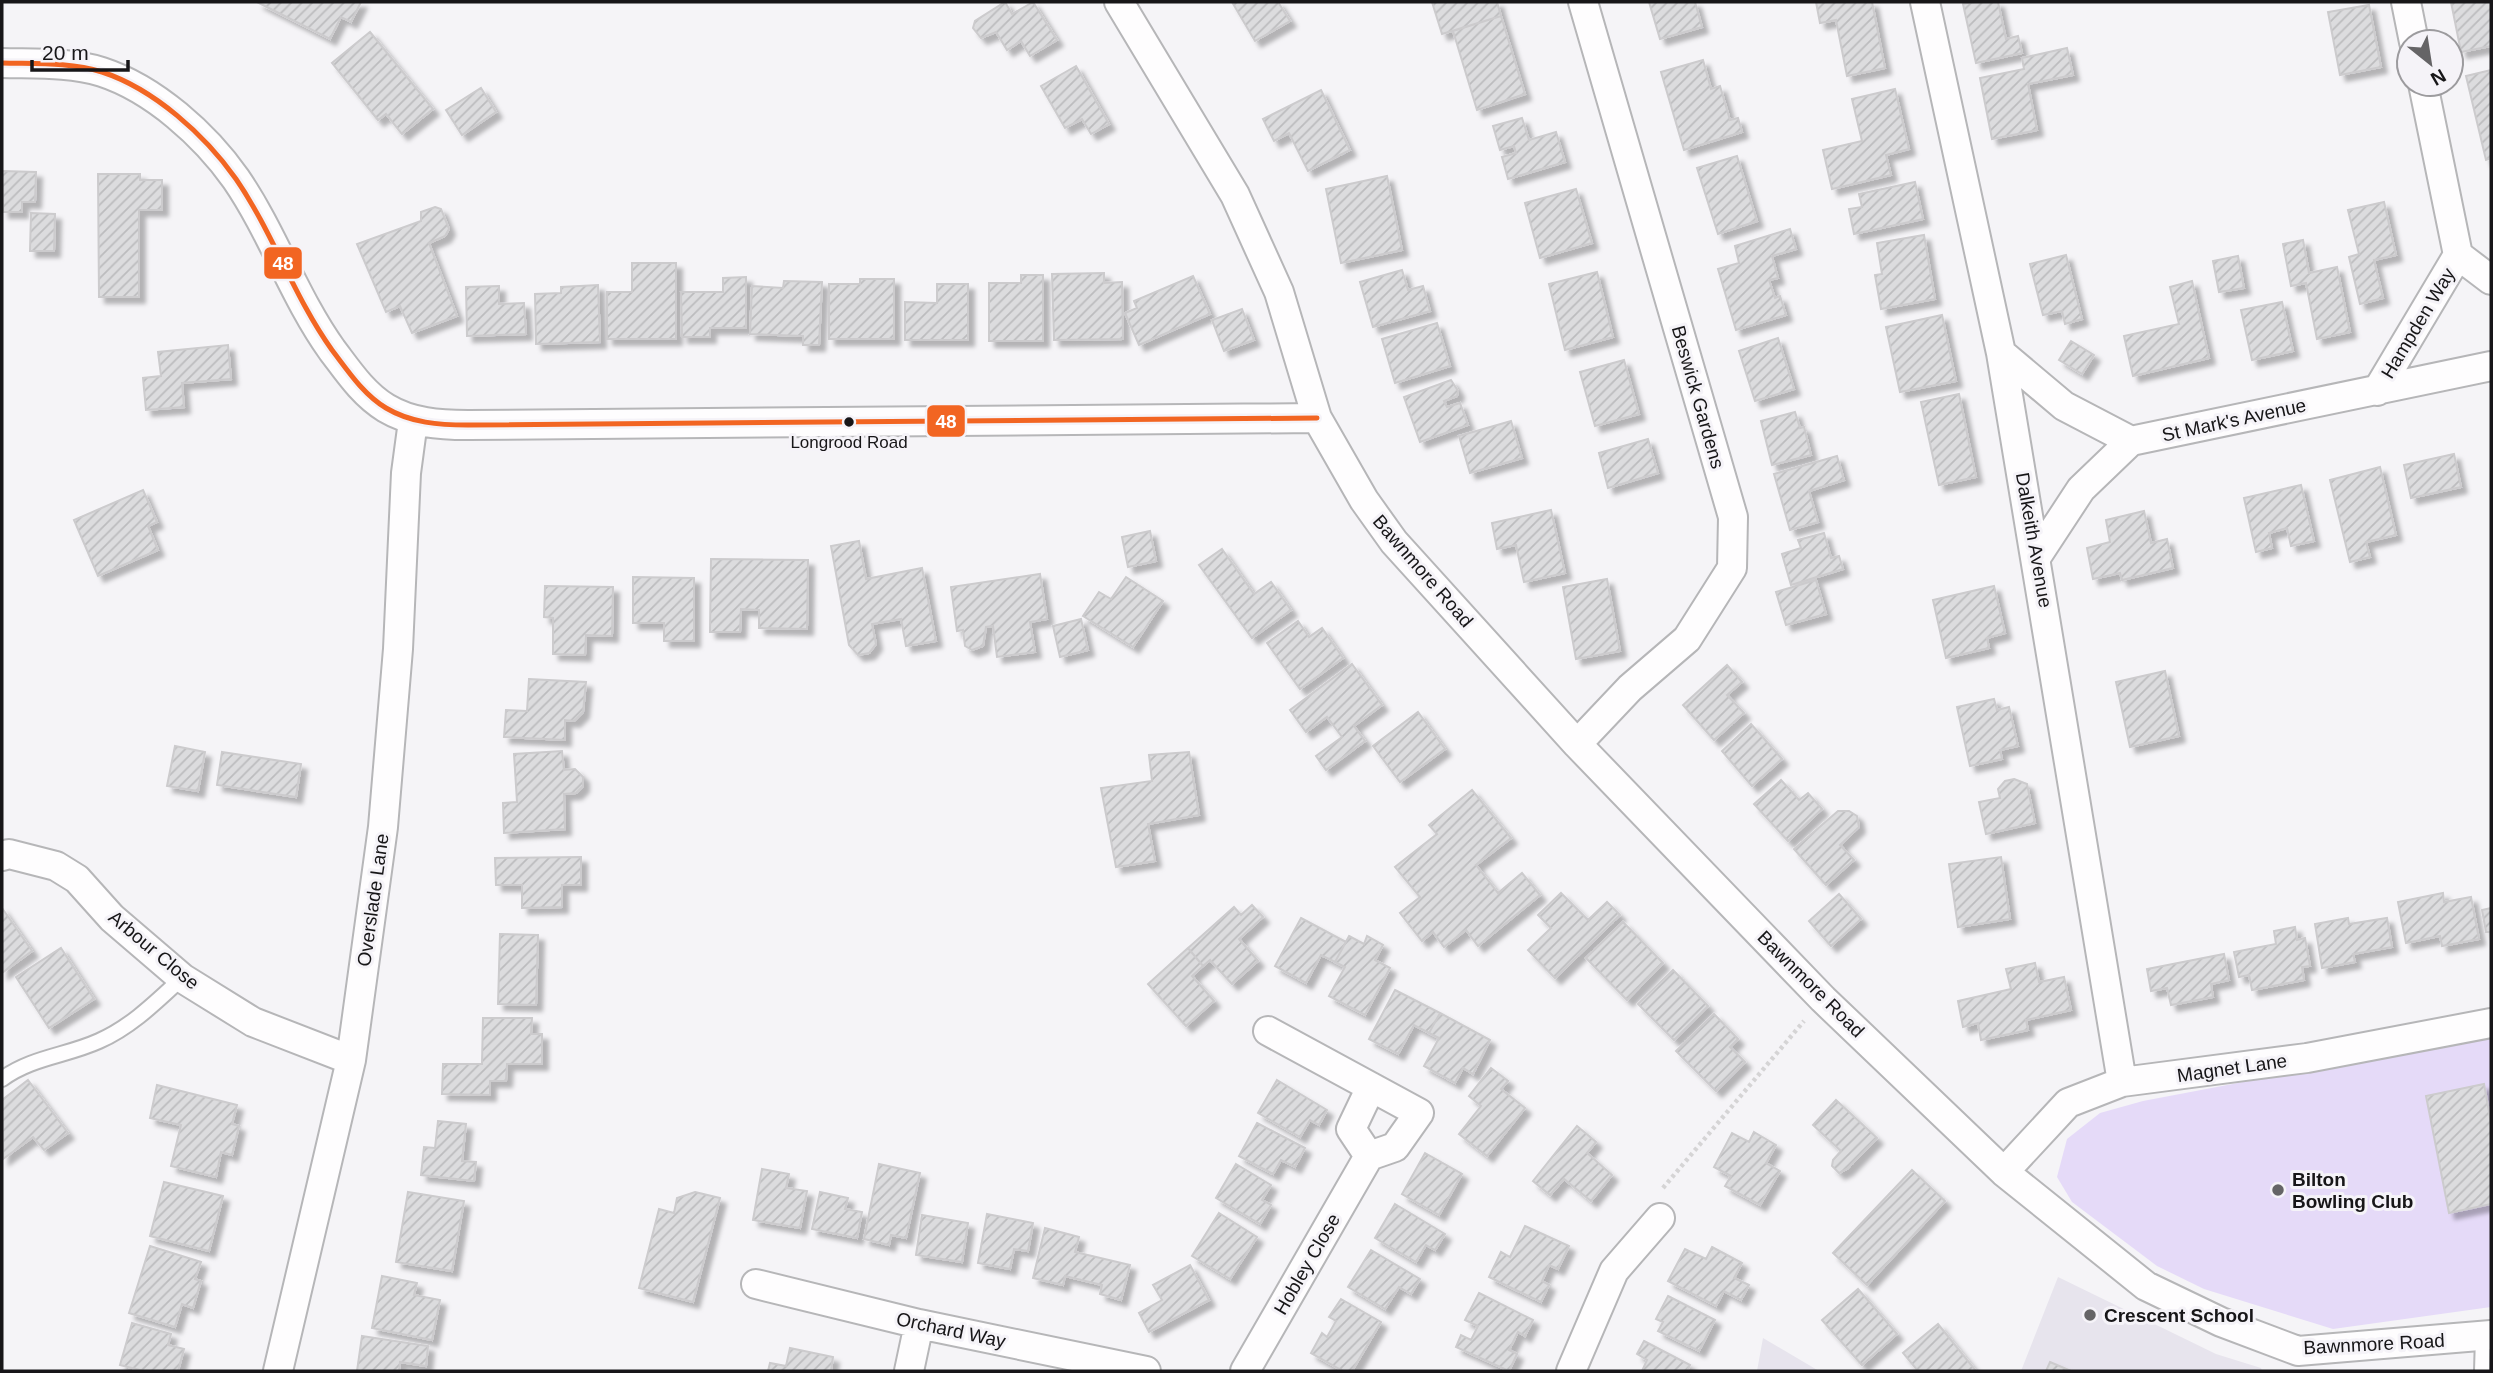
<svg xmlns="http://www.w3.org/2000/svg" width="2493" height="1373" font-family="Arial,sans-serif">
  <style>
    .built { fill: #e7e4ed }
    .green { fill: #e5daf8 }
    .building { fill: url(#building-hatch); stroke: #cccbcd; stroke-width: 2; filter: url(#shadow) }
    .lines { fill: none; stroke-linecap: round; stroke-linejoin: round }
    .service-casing { stroke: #b6b6b8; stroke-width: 18 }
    .minor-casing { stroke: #b6b6b8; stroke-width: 32 }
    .path { stroke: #d5d4d5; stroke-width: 4.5; stroke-dasharray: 3.5 3.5; stroke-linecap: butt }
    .service { stroke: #fefdfe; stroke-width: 14 }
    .minor { stroke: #fefdfe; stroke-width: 28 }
    .bus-1-casing { stroke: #f5f3f8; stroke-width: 10 }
    .bus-1 { stroke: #f26522; stroke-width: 5 }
    .bus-dot { fill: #171618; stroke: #f5f3f8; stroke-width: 2.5 }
    .poi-dot { fill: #656466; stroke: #f5f3f8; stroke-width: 2.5 }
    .labels { text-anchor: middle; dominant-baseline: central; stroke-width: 6; stroke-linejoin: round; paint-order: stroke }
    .bus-label { font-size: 17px; fill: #171618; stroke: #f5f3f8 }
    .street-label { font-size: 19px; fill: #171618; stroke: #f5f3f8 }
    .poi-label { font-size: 19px; font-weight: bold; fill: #171618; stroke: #f5f3f8; text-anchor: start }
    .line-badge { stroke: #f5f3f8; stroke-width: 2.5 }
    .badge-label { font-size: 19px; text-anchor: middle; font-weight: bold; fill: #fff }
  </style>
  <defs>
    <pattern id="building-hatch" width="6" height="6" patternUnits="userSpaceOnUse" patternTransform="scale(1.75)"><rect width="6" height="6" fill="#dcdcde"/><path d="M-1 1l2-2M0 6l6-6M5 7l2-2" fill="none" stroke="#bcbcbe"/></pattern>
    <filter id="shadow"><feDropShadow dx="6" dy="6" stdDeviation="2" flood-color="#0004"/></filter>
  </defs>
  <rect width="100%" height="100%" fill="#f5f4f7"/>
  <path class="built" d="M2058,1277L2216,1354L2261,1368L2262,1371H2021Z
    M1763,1338L1819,1371H1757Z"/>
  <path class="green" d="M2491,1035V1307L2333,1329L2204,1289L2157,1266L2072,1202L2057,1177L2067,1139L2100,1113L2143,1101Z"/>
  <path class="building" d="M257,2H361L351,22L341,17L330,39Z
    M1005,2L1012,14L1033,2L1057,40L1030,56L1021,41L1007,50L996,32L981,38L973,28L975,21Z
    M1232,2H1278L1290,21L1255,41Z
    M1432,2H1499H1497L1501,16L1442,34Z
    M1649,2H1695L1702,27L1660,39Z
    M1816,2H1872L1885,68L1847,76L1836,20L1820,23Z
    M1975,2H1998L2006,39L2018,36L2022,53L1976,63L1963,4Z
    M2451,2H2491V46L2461,52Z
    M2369,5L2381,67L2340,75L2328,12Z
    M1501,16L1525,94L1477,110L1453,31Z
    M370,32L433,109L402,134L386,114L378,120L332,63Z
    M2067,48L2073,75L2028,84L2037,130L1992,139L1980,78L2024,69L2022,58Z
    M1703,60L1711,89L1720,86L1730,120L1738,118L1742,132L1684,150L1661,72Z
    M1076,66L1109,124L1091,134L1082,119L1065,128L1041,86Z
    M2491,70V158L2486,160L2466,76Z
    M481,88L496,112L462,135L446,110Z
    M1895,89L1909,149L1886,155L1891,175L1832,189L1823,150L1862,141L1852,99Z
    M1321,90L1350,150L1308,171L1289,133L1274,141L1263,119Z
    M1522,118L1529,140L1556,132L1565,162L1508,179L1502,157L1516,153L1514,146L1500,150L1493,126Z
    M1737,156L1757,221L1718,234L1697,168Z
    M2,171L36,172L35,202H22V212H3Z
    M98,174H140V180H162V210H139V297H99Z
    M1387,176L1402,250L1341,263L1326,189Z
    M1915,182L1923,219L1854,234L1849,209L1862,207L1859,194Z
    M1576,189L1592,243L1540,258L1525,203Z
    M2384,202L2396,255L2374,260L2383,298L2360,304L2349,257L2359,254L2348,210Z
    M435,207L441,209L449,229L445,236L429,243L457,316L412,333L400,306L386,312L357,244L421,221V212Z
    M31,213L55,214L54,251H30Z
    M1790,229L1796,249L1772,256L1778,278L1769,280L1775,298L1780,296L1786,315L1736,330L1718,269L1739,263L1735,246Z
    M1924,235L1935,299L1881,309L1875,275L1882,274L1877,243Z
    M2303,240L2309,273L2337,267L2350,332L2317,339L2306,283L2291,286L2283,244Z
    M2066,255L2082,319L2065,324L2062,311L2043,315L2030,264Z
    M2238,256L2244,288L2219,292L2213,261Z
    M632,263H676V339H607V292H632Z
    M1402,270L1408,290L1423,286L1430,311L1373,327L1360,282Z
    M1597,272L1613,337L1565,350L1549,284Z
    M1104,273V283L1122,282L1123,339L1054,340L1052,274Z
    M1021,275H1043V341H989V283H1021Z
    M1193,276L1210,314L1139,345L1125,313L1137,308L1134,301Z
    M746,277V328H710V337H682L681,292H723V278Z
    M860,279H894V339H829V284H860Z
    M784,281L822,282L819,345H803V336L750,334L752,286L783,288Z
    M2192,281L2209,358L2133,376L2124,336L2179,324L2170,287Z
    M937,284H968V340H905V302L937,303Z
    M598,285L600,342L536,344L535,294L561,293V287Z
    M499,286V304L524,303L526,334L467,336L466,287Z
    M2282,302L2293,351L2252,360L2241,310Z
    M1242,309L1254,340L1224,351L1212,320Z
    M1942,315L1956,381L1900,392L1886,327Z
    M1437,323L1450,366L1395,383L1382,339Z
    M1778,338L1794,389L1755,401L1739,351Z
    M2071,341L2094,355L2082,374L2059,360Z
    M228,345L231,379L182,383L184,407L146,410L143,378L161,376L158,352Z
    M1624,360L1639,414L1595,426L1580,372Z
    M1451,380L1458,391L1457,396L1444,401L1447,407L1460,403L1468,425L1420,442L1404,397Z
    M1959,394L1976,477L1939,485L1921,402Z
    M1795,412L1800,428L1804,427L1811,455L1772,465L1761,421Z
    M1511,421L1522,458L1470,473L1459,436Z
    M1648,439L1658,473L1608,488L1599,453Z
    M2454,454L2461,487L2411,498L2404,465Z
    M1837,456L1844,480L1809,491L1818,522L1790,530L1774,474Z
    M2380,467L2396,535L2366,542L2370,557L2350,562L2330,480Z
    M2301,485L2314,541L2291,546L2287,528L2269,533L2272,548L2256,552L2244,498Z
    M143,490L157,522L148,526L158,550L98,576L74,520Z
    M1551,510L1565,573L1524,582L1516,545L1497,549L1492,523Z
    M2144,511L2151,543L2167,539L2173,568L2122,580L2120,573L2093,579L2087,548L2110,542L2106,520Z
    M1150,531L1156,561L1128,567L1122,537Z
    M1824,533L1831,558L1839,556L1843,569L1791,585L1782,554L1801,548L1798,540Z
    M859,541L866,579L922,568L936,641L906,646L901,619L872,624L876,644L869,653L858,655L849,645L831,546Z
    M1222,549L1254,594L1271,582L1291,610L1252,638L1199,565Z
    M711,559L808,560L807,629L759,628V610L741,609L740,632H710Z
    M1040,574L1047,619L1030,622L1035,652L997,657L993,626L986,627L983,646L972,650L965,646L963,630L957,631L951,587Z
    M633,577L694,578V641H664V623H633Z
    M1126,577L1163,601L1133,647L1083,616L1099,592L1111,599Z
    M1607,579L1620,651L1576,659L1563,587Z
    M1816,580L1826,614L1786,625L1776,592Z
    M545,586L613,587L612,636L586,635L585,655L553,654V618L544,617Z
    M1994,586L2005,633L1987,638L1989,648L1946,658L1933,600Z
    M1081,619L1088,650L1060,657L1053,626Z
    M1298,621L1309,637L1322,628L1343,658L1300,689L1267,643Z
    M1352,664L1382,705L1354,726L1365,741L1326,770L1316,756L1342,737L1327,717L1306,732L1290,710Z
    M1727,665L1742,682L1727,695L1744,713L1714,740L1683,705Z
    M2165,671L2179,736L2130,747L2116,682Z
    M529,679L586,682L583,712L574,721L565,720V740L504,737L506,710L527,711Z
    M1994,699L1997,710L2009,707L2018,746L2000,750L2002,759L1970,766L1957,707Z
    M1418,712L1445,749L1400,782L1373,746Z
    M1751,724L1782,759L1752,786L1722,751Z
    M175,746L205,752L198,791L167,786Z
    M562,751L564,770L575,769L583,777V786L576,793L564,794L565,829L504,833L503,803L517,802L514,754Z
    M222,752L301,764L296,797L217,785Z
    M1189,752L1199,815L1148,824L1155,861L1116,867L1101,788L1152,781L1149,755Z
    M2014,779L2027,784L2035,823L1986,834L1979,802L2000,798L1998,789L2005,781Z
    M1781,780L1799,800L1808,793L1822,809L1788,841L1754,804Z
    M1472,790L1511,838L1476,865L1498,893L1522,873L1540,895L1478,946L1466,930L1444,947L1433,932L1422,941L1400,913L1420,897L1395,867L1437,834L1429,825Z
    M1838,811H1849L1857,816L1859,827L1840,845L1854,860L1826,885L1794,849Z
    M581,857V885H562V907L522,908V885H496L495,858Z
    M2001,857L2010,919L1958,927L1949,864Z
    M1561,893L1588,920L1607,902L1620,915L1555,978L1528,950L1551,928L1538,915Z
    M2443,893L2444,902L2471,897L2479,939L2442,946L2440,936L2406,943L2398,902Z
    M1839,894L1861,919L1831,946L1809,921Z
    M1252,905L1263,917L1239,939L1258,961L1232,984L1210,960L1203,966L1188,948L1234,907L1241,915Z
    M2,908L32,951L2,973Z
    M2491,908V932H2486L2482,910Z
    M1301,918L1346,942L1335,962L1321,955L1306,983L1275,966Z
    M2348,918L2349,924L2387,918L2392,947L2353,954L2355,962L2322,968L2315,924Z
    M1623,922L1663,963L1627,1000L1586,958Z
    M2295,927L2297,940L2305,938L2310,966L2302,967L2304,980L2252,990L2249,975L2239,977L2234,952L2276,944L2274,931Z
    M500,934L538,935L536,1005L498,1004Z
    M1349,936L1364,944L1367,936L1383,945L1375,960L1390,968L1365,1015L1329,996L1345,967L1335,962Z
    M61,948L94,999L49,1028L16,977Z
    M1188,948L1203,966L1192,976L1214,1001L1186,1026L1148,984Z
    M2224,954L2229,980L2211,984L2213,997L2171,1005L2167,988L2151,991L2147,969Z
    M2035,963L2039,982L2064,977L2071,1010L2026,1020L2028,1030L1981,1040L1978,1023L1963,1027L1958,1001L2011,989L2006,969Z
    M1673,970L1708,1006L1674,1040L1638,1004Z
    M1395,990L1440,1013L1429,1033L1414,1025L1398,1054L1369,1039Z
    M1440,1013L1490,1040L1473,1074L1463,1068L1455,1083L1424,1066L1439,1038L1429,1033Z
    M1714,1014L1738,1039L1730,1047L1745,1062L1716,1091L1676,1051Z
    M483,1018H532L531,1034H542V1064H507L506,1081H490V1095L442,1094L443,1064H482Z
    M1491,1068L1508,1081L1501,1089L1525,1108L1487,1156L1459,1134L1481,1106L1469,1096Z
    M28,1080L68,1133L44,1150L33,1137L3,1159L2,1100Z
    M1277,1080L1327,1110L1319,1125L1310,1120L1300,1137L1258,1113Z
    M2484,1084L2491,1123V1204L2449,1213L2426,1096Z
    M157,1085L237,1105L232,1124L239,1126L232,1155L221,1152L216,1177L171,1166L181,1125L150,1118Z
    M1836,1100L1877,1138L1847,1169L1839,1173L1832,1166L1833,1160L1841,1151L1813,1125Z
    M438,1121L466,1124L462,1161L476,1162L474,1181L421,1175L424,1147L435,1148Z
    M1257,1123L1305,1148L1295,1167L1281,1160L1273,1174L1239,1156Z
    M1577,1126L1596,1142L1587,1153L1612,1175L1591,1201L1564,1179L1550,1195L1533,1181Z
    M1754,1132L1776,1145L1766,1163L1780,1171L1760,1205L1725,1186L1731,1176L1714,1167L1732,1133L1749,1142Z
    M1425,1153L1462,1174L1439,1215L1402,1194Z
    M879,1164L920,1173L906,1238L891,1235L889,1245L864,1239Z
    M1236,1164L1271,1185L1262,1200L1271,1205L1260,1224L1216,1198Z
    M762,1169L789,1174L786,1188L807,1191L800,1228L753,1220Z
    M1912,1170L1945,1201L1867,1285L1833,1253Z
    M164,1182L223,1196L209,1251L150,1236Z
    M408,1192L464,1201L452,1271L396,1262Z
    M695,1192L720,1198L693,1302L639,1288L659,1209L674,1213L677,1198Z
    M820,1192L848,1198L845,1209L862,1212L857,1238L812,1229Z
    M1395,1204L1445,1234L1435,1250L1426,1245L1416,1262L1375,1238Z
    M1219,1213L1257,1237L1230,1279L1192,1256Z
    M987,1214L1033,1223L1028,1251L1014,1249L1010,1269L978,1263Z
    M922,1215L968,1223L962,1262L916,1255Z
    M1525,1226L1569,1246L1558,1269L1549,1265L1542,1281L1549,1285L1541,1302L1489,1277L1501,1252L1510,1257Z
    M1045,1228L1079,1237L1075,1252L1130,1265L1121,1300L1100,1294L1102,1285L1065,1276L1063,1285L1033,1278Z
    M150,1246L201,1262L195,1279L201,1281L193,1308L182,1304L175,1327L129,1313Z
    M1712,1247L1742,1263L1734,1278L1749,1285L1741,1300L1724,1291L1716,1306L1668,1281L1685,1249L1706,1259Z
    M1371,1250L1420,1279L1411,1294L1399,1287L1385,1309L1348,1287Z
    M1190,1265L1209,1300L1149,1332L1139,1313L1162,1300L1153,1285Z
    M382,1276L417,1283L414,1295L440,1300L432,1340L372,1328Z
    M1858,1289L1897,1334L1862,1365L1822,1320Z
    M1479,1293L1533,1320L1525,1336L1518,1332L1509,1350L1517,1354L1509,1371L1456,1347L1461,1335L1471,1340L1478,1326L1465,1320Z
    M1668,1296L1715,1320L1699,1351L1658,1331L1663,1322L1656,1319Z
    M1341,1299L1381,1322L1352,1371H1343L1311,1353L1322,1333L1327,1337L1336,1321L1329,1317Z
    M132,1323L171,1334L168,1345L184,1349L178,1371H144L120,1365Z
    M1938,1324L1976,1371H1918L1903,1353Z
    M362,1336L428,1346L426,1366L400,1362L399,1371H357Z
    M1644,1341L1690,1365L1687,1371H1642L1647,1360L1637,1354Z
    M790,1348L833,1357L831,1371H768L770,1363L786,1366Z
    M2050,1362L2071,1371H2046Z"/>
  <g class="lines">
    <g class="service-casing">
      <path id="service" d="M2,1079C32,1057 66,1056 99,1041C131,1027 156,1002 182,978
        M2482,1371L2483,1336"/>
    </g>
    <g class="minor-casing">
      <path id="minor" d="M1119,2L1235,195L1279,292L1317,418L1364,500L1394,542L1577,744L1823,999L2004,1172L2146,1286L2221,1322L2298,1351L2491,1335
        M1925,2L2001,353L2122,1082
        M2406,2L2414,42
        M2,63C34,64 70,62 102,72C154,89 205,135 236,179C273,233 294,297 332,350C348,371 363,394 386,408C411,423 439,425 468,425L1317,418
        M2423,84L2458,255L2491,280
        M2001,353L2064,406L2131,441L2491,366
        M2377,391L2458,255
        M2037,556L2081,489L2131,441
        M1577,744L1630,688L1687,639L1732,568L1733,517L1583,2
        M2,856L9,854L56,866L77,879L112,918L182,978L253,1022L351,1060
        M1268,1031L1419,1113L1395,1147L1369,1156
        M1369,1156L1351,1129L1371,1087
        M2004,1172L2068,1103L2122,1082L2307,1058L2491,1023
        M756,1284L919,1324L1146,1371
        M278,1371L351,1060L383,827L398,649L406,473L413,421
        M909,1371L919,1324
        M1245,1371L1369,1156
        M1571,1371L1614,1271L1660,1218"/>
    </g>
    <path class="path" d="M1663,1188L1804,1021"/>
    <use href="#service" class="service"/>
    <use href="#minor" class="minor"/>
    <g class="bus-1-casing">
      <path id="bus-1" d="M2,63C34,64 70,62 102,72C154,89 205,135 236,179C273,233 294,297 332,350C348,371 363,394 386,408C411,423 439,425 468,425L1317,418"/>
    </g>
    <use href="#bus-1" class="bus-1"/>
  </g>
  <circle class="bus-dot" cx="849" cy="422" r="6"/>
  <g class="poi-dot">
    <circle cx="2278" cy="1190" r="7"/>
    <circle cx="2090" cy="1315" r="7"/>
  </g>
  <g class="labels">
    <g class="bus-label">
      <text x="849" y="442">Longrood Road</text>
    </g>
    <g class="street-label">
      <text transform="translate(2418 323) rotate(-59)">Hampden Way</text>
      <text transform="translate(1698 397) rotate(74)">Beswick Gardens</text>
      <text transform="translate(2234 420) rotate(-12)">St Mark's Avenue</text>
      <text transform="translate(2034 540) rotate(80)">Dalkeith Avenue</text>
      <text transform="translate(1423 571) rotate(49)">Bawnmore Road</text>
      <text transform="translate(373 900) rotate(-82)">Overslade Lane</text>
      <text transform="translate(154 950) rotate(40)">Arbour Close</text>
      <text transform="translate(1811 984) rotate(45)">Bawnmore Road</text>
      <text transform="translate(2232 1068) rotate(-8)">Magnet Lane</text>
      <text transform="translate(1307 1264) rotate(-60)">Hobley Close</text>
      <text transform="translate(951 1330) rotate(12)">Orchard Way</text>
      <text transform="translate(2374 1344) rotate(-3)">Bawnmore Road</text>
    </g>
    <g class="poi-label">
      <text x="2292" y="1179">Bilton<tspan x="2292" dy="22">Bowling Club</tspan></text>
      <text x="2104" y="1315">Crescent School</text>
    </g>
  </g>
  <g class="line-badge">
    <rect x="263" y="246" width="40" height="34" rx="7" fill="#f26522"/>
    <rect x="926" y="404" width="40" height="34" rx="7" fill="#f26522"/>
  </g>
  <g class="badge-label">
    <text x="283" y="270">48</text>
    <text x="946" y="428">48</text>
  </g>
  <rect width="2493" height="1373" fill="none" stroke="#171618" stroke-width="7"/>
  <g transform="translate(2430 63) rotate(150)"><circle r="33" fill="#f5f3f8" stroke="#9c9b9e" stroke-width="2"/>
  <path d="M0-5L12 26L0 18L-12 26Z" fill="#656466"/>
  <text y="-10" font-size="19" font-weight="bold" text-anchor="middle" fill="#171618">N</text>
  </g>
  <path d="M32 60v10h96v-10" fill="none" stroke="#171618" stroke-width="3.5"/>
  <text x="42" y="60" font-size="21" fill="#171618" stroke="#f5f3f8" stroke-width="5" paint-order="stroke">20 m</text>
</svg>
